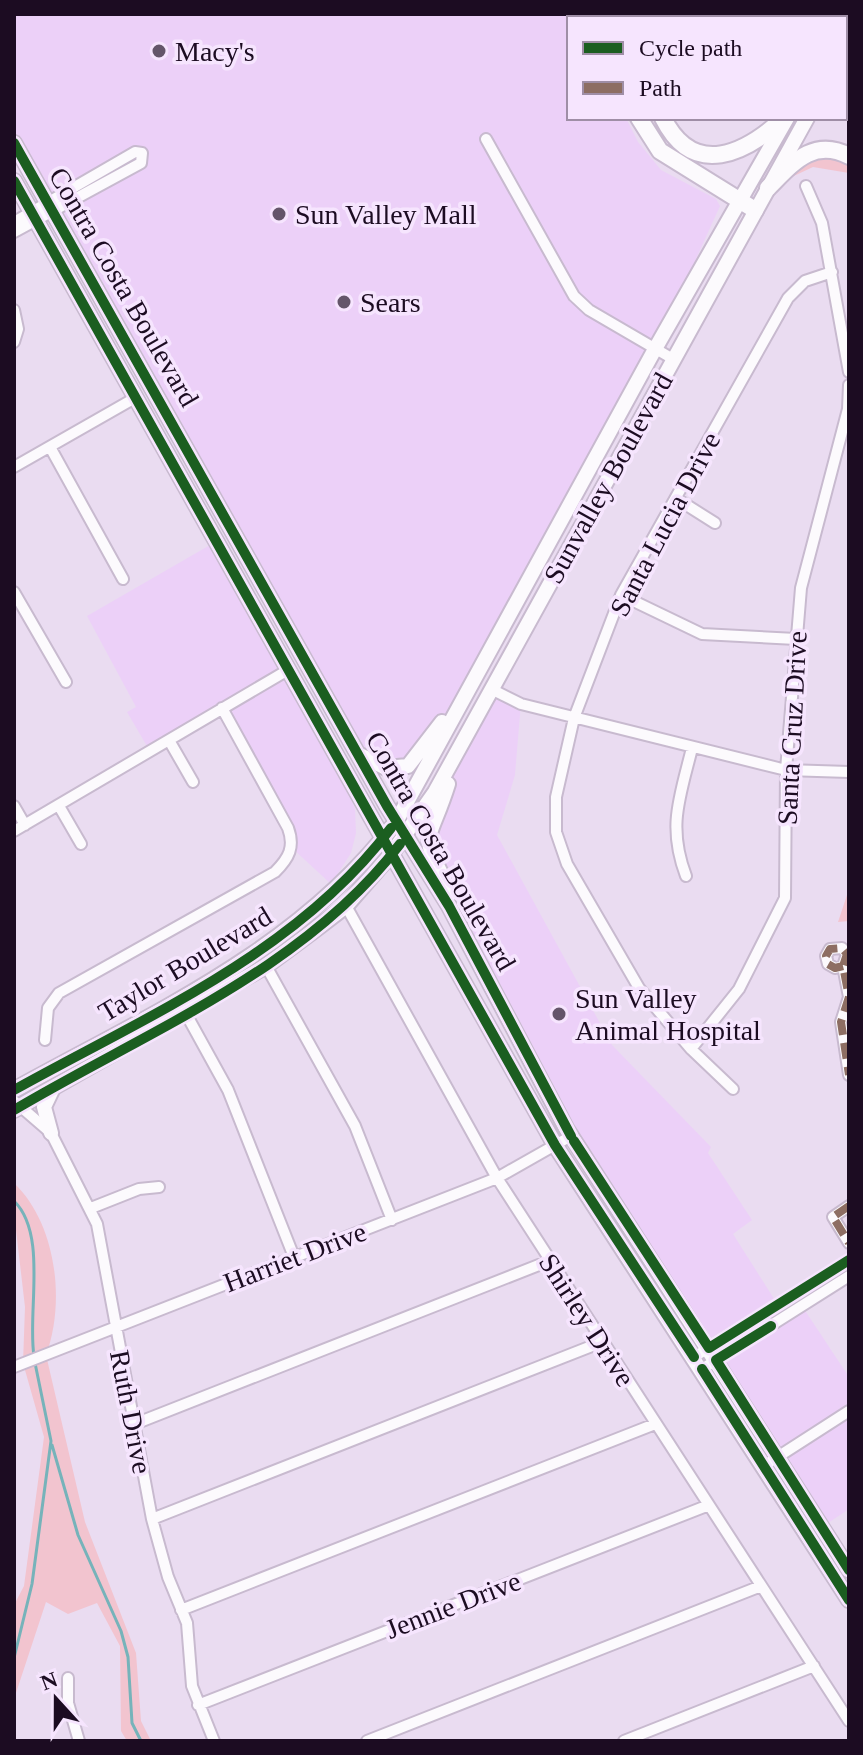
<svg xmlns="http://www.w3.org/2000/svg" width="863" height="1755" font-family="Georgia,serif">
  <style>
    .built { fill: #ecd0f8 }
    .green { fill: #f2c4cf }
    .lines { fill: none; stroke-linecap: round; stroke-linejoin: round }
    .stream { stroke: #76b3ba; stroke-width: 3 }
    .minor-casing { stroke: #c8bacf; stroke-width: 14 }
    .major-casing { stroke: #c8bacf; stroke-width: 18 }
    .highway-casing { stroke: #c8bacf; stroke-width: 20 }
    .minor { stroke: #fcfafd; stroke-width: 10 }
    .major { stroke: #fcfafd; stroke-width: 14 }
    .highway { stroke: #fcfafd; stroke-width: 16 }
    .quiet { stroke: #8d6e63; stroke-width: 8; stroke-dasharray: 16 8; stroke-linecap: butt }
    .cycleway-casing { stroke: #f6e5fe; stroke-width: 15 }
    .cycleway { stroke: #1b5e20; stroke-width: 10 }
    .poi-dot { fill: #64556a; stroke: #f6e5fe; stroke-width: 3 }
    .labels { text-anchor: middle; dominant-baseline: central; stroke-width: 7; stroke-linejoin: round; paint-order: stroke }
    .poi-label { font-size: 28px; fill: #1c0c22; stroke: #f6e5fe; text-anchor: start }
    .street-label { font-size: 28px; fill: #1c0c22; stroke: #f6e5fe }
  </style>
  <rect width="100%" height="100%" fill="#eadcf1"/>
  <path class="built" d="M14,14H610L611,18H569V118H626L638,142L661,170L716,199L720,206L655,349L467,691L403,767L357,752L14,143Z
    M217,541L338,758L355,809L356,833L351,853L331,884L292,848V839L222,708L151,753L127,712L136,707L87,616Z
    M491,689L521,703L515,775L497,835L612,1045L711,1147L708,1153L752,1220L733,1234L778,1305L709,1348L566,1128L427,839L449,764Z
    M802,1306L849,1377V1509L822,1527L716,1360Z"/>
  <path class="green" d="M801,156H849V173L813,167L768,188Z
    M849,690V921L838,922L847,895L848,869Z
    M14,1183C56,1223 66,1301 46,1355L85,1522L136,1653L141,1721L151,1741H127L121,1731L120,1646L97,1603L68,1614L46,1602L14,1699V1605L24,1586L44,1437L23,1363L25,1307L14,1213Z"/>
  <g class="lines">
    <path class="stream" d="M14,1201C48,1234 27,1313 34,1356
      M52,1445L78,1535L121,1631L128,1657L132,1723L141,1741
      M14,1658L32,1584L51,1441L35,1363"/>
    <g class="minor-casing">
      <path id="minor" d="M486,139L574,296L589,310L673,359
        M806,186L822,223L849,372
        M14,222L135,152L142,153L141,163L14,232
        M14,310L18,329L14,342
        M50,447L123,579
        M14,467L135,398
        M677,499L715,523
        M14,592L66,682
        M621,595L702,634L796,639
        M491,689L521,704L786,770L849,772
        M170,742L193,782
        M14,806L25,825
        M59,806L81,844
        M14,831L288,670
        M686,876C667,826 680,797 692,748
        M346,906L497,1178L849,1721
        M266,966L355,1126L392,1220
        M843,966L835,968L828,964L826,956L830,949L842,948L847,954L843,966L849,997L841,1022L849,1075
        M185,1012L228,1090L294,1257
        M45,1040L48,1008L59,993L275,872C289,858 295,847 288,828L222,708
        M691,1049L739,989L785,898L786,770L801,588L848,409L849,385
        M733,1089L691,1049L639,988L567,864L556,832V797L574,718L621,595L788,298L805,281L832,272
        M14,1101L51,1133L97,1224L152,1519L168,1577L187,1623L192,1686L214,1741
        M849,1206L833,1217L849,1243
        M91,1208L139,1189L159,1187
        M694,1357L849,1260
        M14,1367L497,1178L571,1136
        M702,1369L849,1276
        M132,1425L549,1261
        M762,1467L849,1411
        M152,1519L602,1342
        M181,1610L655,1424
        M68,1678V1703L79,1741
        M198,1705L709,1505
        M367,1741L761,1586
        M624,1741L814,1666"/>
    </g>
    <g class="major-casing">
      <path id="major" d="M845,50L849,43
        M14,143L387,806L449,906L566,1128L849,1570
        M14,181L555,1145L849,1600
        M360,755L386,768L408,766L442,722
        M448,784C428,848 417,828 451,893
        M14,1090C151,1014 299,950 396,822L655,349L787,118
        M14,1110L266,966L316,929L346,906L392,853L435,792L807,118
        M51,1133L44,1107L53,1088"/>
    </g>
    <g class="highway-casing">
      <path id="highway" d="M618,14L619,18
        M737,14L743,18
        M773,14L779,18
        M840,14L849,21
        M845,71L849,74
        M845,98L849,101
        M639,118L660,151L755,210
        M663,118C694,180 746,153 784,118
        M768,188C792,164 813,137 849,156"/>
    </g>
    <use href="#minor" class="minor"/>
    <use href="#major" class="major"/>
    <use href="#highway" class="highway"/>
    <path class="quiet" d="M843,966L835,968L828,964L826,956L830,949L842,948L847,954L843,966L849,997L841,1022L849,1075
      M849,1206L833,1217L849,1243"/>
    <g class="cycleway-casing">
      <path id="cycleway" d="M14,143L387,806L449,906L571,1136
        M14,181L555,1145L694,1357
        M14,1090C147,1016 297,953 391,828
        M14,1110C147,1031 304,970 400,844
        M574,1141L709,1348L849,1260
        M771,1326L716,1360L849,1570
        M702,1369L849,1600"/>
    </g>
    <use href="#cycleway" class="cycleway"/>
  </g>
  <g class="poi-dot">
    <circle cx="159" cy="51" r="8"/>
    <circle cx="279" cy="214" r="8"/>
    <circle cx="344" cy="302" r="8"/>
    <circle cx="559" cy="1014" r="8"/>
  </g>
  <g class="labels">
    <g class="poi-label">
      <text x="175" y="51">Macy's</text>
      <text x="295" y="214">Sun Valley Mall</text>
      <text x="360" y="302">Sears</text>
      <text x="575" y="998">Sun Valley<tspan x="575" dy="32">Animal Hospital</tspan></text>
    </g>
    <g class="street-label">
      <text transform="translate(124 287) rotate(60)">Contra Costa Boulevard</text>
      <text transform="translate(608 478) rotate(-61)">Sunvalley Boulevard</text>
      <text transform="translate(665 524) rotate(-62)">Santa Lucia Drive</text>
      <text transform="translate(792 728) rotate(-87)">Santa Cruz Drive</text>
      <text transform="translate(441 851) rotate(60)">Contra Costa Boulevard</text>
      <text transform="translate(185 964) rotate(-31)">Taylor Boulevard</text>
      <text transform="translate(295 1257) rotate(-21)">Harriet Drive</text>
      <text transform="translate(587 1320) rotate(57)">Shirley Drive</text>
      <text transform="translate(131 1412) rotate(79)">Ruth Drive</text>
      <text transform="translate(453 1605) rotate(-21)">Jennie Drive</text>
    </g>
  </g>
  <rect width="863" height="1755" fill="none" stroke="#1c0c22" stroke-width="32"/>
  <rect x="567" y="16" width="280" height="104" fill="#f6e5fe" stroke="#9f8ea6" stroke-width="2"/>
  <rect x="583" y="42" width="40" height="12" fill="#1b5e20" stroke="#9f8ea6" stroke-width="2"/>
  <text x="639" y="56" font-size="24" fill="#1c0c22">Cycle path</text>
  <rect x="583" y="82" width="40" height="12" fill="#8d6e63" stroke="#9f8ea6" stroke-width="2"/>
  <text x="639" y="96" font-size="24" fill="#1c0c22">Path</text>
  <g transform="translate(56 1699) rotate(339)" stroke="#f6e5fe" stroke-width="6" paint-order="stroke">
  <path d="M0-6L14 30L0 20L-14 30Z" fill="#1c0c22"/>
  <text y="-12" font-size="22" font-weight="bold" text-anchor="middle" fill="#1c0c22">N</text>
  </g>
</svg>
